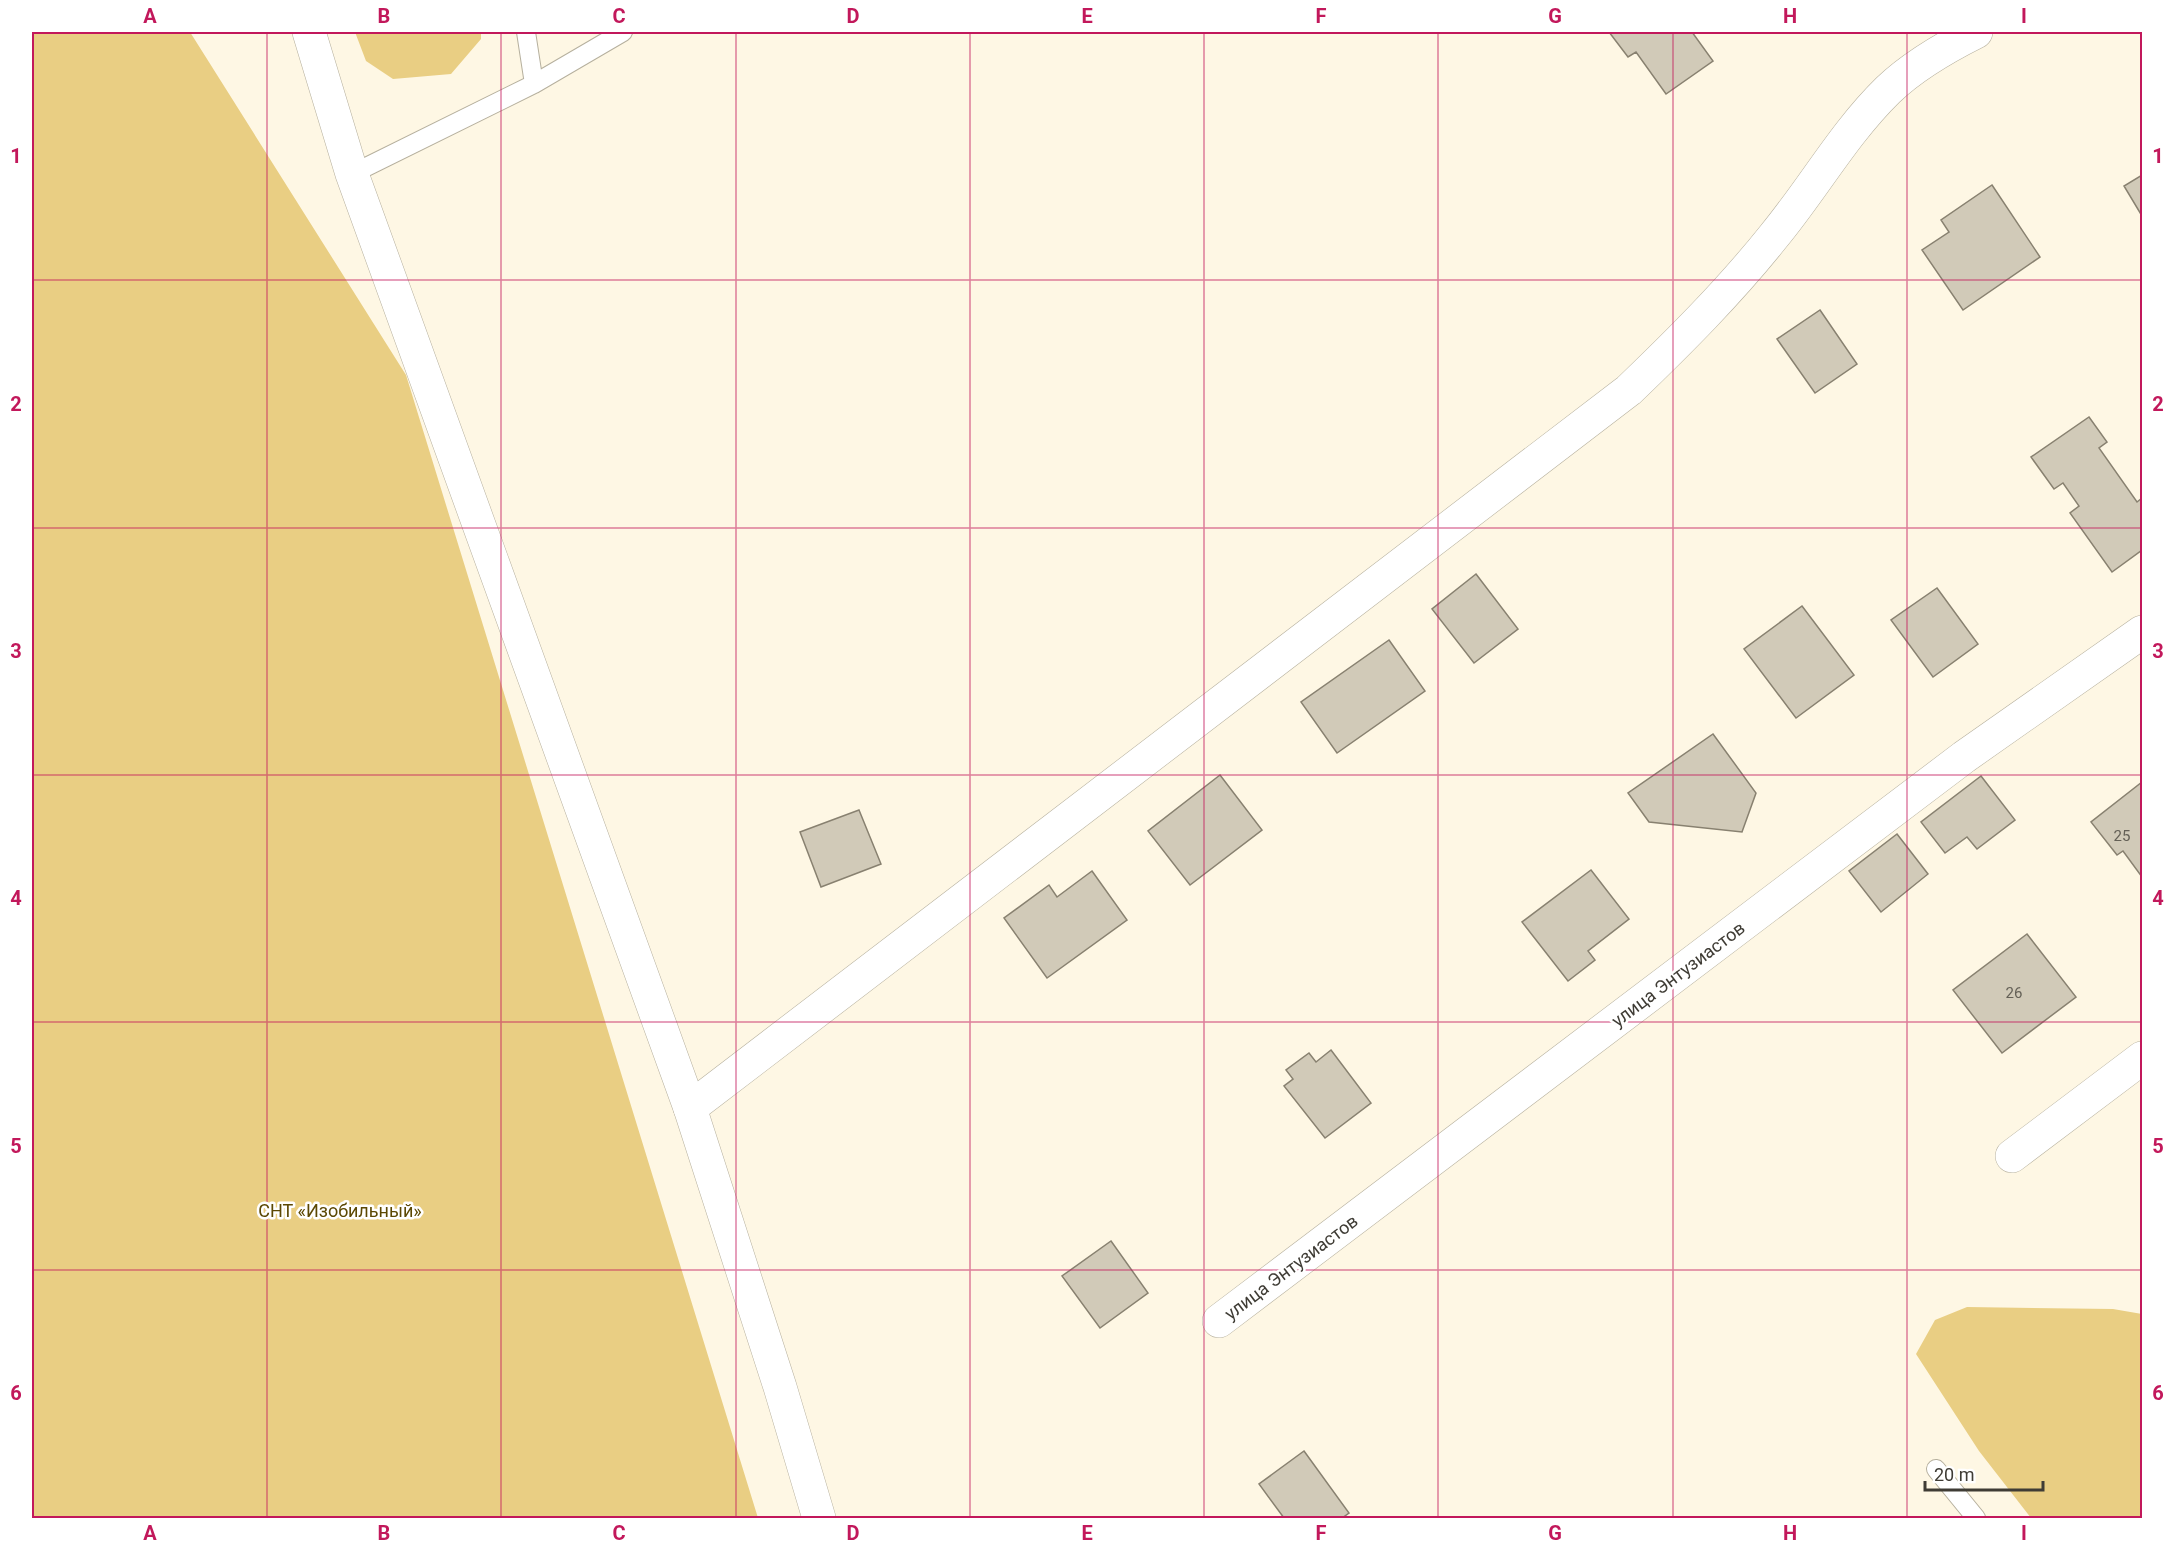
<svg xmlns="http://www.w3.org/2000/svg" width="2174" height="1550" font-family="Roboto,sans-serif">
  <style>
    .green { fill: #e9ce83 }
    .building { fill: #d1cab8; stroke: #888170; stroke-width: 1.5 }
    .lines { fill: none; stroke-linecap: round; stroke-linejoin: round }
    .lane-casing { stroke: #b6b09e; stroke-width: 20 }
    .street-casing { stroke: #b6b09e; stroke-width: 34 }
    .secondary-casing { stroke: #b6b09e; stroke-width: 34 }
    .lane { stroke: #fff; stroke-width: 18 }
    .street { stroke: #fff; stroke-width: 33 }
    .secondary { stroke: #fff; stroke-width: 33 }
    .grid { fill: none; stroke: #c2185b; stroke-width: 1.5; stroke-opacity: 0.55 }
    .labels { text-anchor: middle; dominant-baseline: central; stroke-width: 5; stroke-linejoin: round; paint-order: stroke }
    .number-label { font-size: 15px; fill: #646056 }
    .street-label { font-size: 18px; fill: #3f3c35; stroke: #fff }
    .park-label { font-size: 18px; fill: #5c4803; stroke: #fff }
    .neatline { fill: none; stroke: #c2185b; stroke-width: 2 }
    .grid-label { font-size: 20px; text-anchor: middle; font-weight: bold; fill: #c2185b }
  </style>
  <rect width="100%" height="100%" fill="#fef7e4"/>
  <path class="green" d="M32,32H190L406,375L758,1518H32Z
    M355,32H481V39L451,74L393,79L366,61Z
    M1967,1307L2113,1309L2142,1314V1518H2031L1979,1451L1916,1354L1935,1320Z"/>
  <path class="building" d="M1609,32H1692L1713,61L1666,94L1636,52L1628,57Z
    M2142,175V216L2124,186Z
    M1992,185L2040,257L1963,310L1922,250L1949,232L1941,220Z
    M1820,310L1857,364L1815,393L1777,339Z
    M2089,417L2107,442L2099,448L2137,502L2142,498V550L2112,572L2070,513L2079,506L2063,483L2054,489L2031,457Z
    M1476,574L1518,629L1474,663L1432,609Z
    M1937,588L1978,644L1933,677L1891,620Z
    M1802,606L1854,675L1796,718L1744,649Z
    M1389,640L1425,691L1337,753L1301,702Z
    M1713,734L1756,793L1742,832L1649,822L1628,793Z
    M1220,775L1262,830L1190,885L1148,831Z
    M1981,776L2015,820L1977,849L1967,837L1945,853L1921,822Z
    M2142,782V877L2123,851L2117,855L2091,822Z
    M859,810L881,864L821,887L800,832Z
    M1897,834L1928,874L1881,912L1849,871Z
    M1591,870L1629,919L1588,951L1595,960L1568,981L1522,922Z
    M1092,871L1127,920L1047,978L1004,918L1049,885L1057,897Z
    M2027,934L2076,997L2002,1053L1953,990Z
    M1331,1050L1371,1103L1325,1138L1284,1086L1293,1079L1286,1070L1309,1053L1316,1062Z
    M1111,1241L1148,1293L1100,1328L1062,1276Z
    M1304,1451L1349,1513L1342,1518H1284L1259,1484Z"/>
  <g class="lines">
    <g class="lane-casing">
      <path id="lane" d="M526,32L534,84
        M352,174L534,84L623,32
        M1936,1469L1976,1518"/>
    </g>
    <g class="street-casing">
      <path id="street" d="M690,1108L1629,390C1680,341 1729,292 1773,237C1813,189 1843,134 1888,90C1913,66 1946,47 1976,32
        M2012,1156L2142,1058
        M1219,1321L1964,757L2142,632"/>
    </g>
    <g class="secondary-casing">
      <path id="secondary" d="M309,32L352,174L690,1108L780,1387L819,1518"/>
    </g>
    <use href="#lane" class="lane"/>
    <use href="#street" class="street"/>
    <use href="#secondary" class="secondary"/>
  </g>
  <path class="grid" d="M267,32V1518M501,32V1518M736,32V1518M970,32V1518M1204,32V1518M1438,32V1518M1673,32V1518M1907,32V1518M32,280H2142M32,528H2142M32,775H2142M32,1022H2142M32,1270H2142"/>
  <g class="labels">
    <g class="number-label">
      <text x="2122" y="836">25</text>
      <text x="2014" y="993">26</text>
    </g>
    <g class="street-label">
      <text transform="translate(1678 974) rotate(-37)">улица Энтузиастов</text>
      <text transform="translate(1291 1267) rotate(-37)">улица Энтузиастов</text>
    </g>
    <g class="park-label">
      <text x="340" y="1210">СНТ «Изобильный»</text>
    </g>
  </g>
  <rect width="2174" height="1550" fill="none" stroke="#ffffff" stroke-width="66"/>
  <path d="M1925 1481v9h118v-9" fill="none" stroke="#3f3c35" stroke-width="3"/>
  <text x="1934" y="1481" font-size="18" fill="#3f3c35" stroke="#ffffff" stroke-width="4.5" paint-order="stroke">20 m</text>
  <rect x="33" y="33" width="2108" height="1484" class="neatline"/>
  <g class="grid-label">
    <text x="150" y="23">A</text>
    <text x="384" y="23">B</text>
    <text x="619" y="23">C</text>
    <text x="853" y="23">D</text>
    <text x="1087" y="23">E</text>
    <text x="1321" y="23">F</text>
    <text x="1555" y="23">G</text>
    <text x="1790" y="23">H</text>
    <text x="2024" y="23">I</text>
    <text x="16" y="163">1</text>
    <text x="2158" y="163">1</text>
    <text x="16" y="411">2</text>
    <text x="2158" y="411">2</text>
    <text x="16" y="658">3</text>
    <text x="2158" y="658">3</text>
    <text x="16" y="905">4</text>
    <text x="2158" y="905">4</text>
    <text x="16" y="1153">5</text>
    <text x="2158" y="1153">5</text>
    <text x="16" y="1400">6</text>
    <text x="2158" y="1400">6</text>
    <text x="150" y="1540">A</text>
    <text x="384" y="1540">B</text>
    <text x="619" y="1540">C</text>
    <text x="853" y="1540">D</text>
    <text x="1087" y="1540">E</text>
    <text x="1321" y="1540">F</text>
    <text x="1555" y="1540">G</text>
    <text x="1790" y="1540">H</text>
    <text x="2024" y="1540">I</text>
  </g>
</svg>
